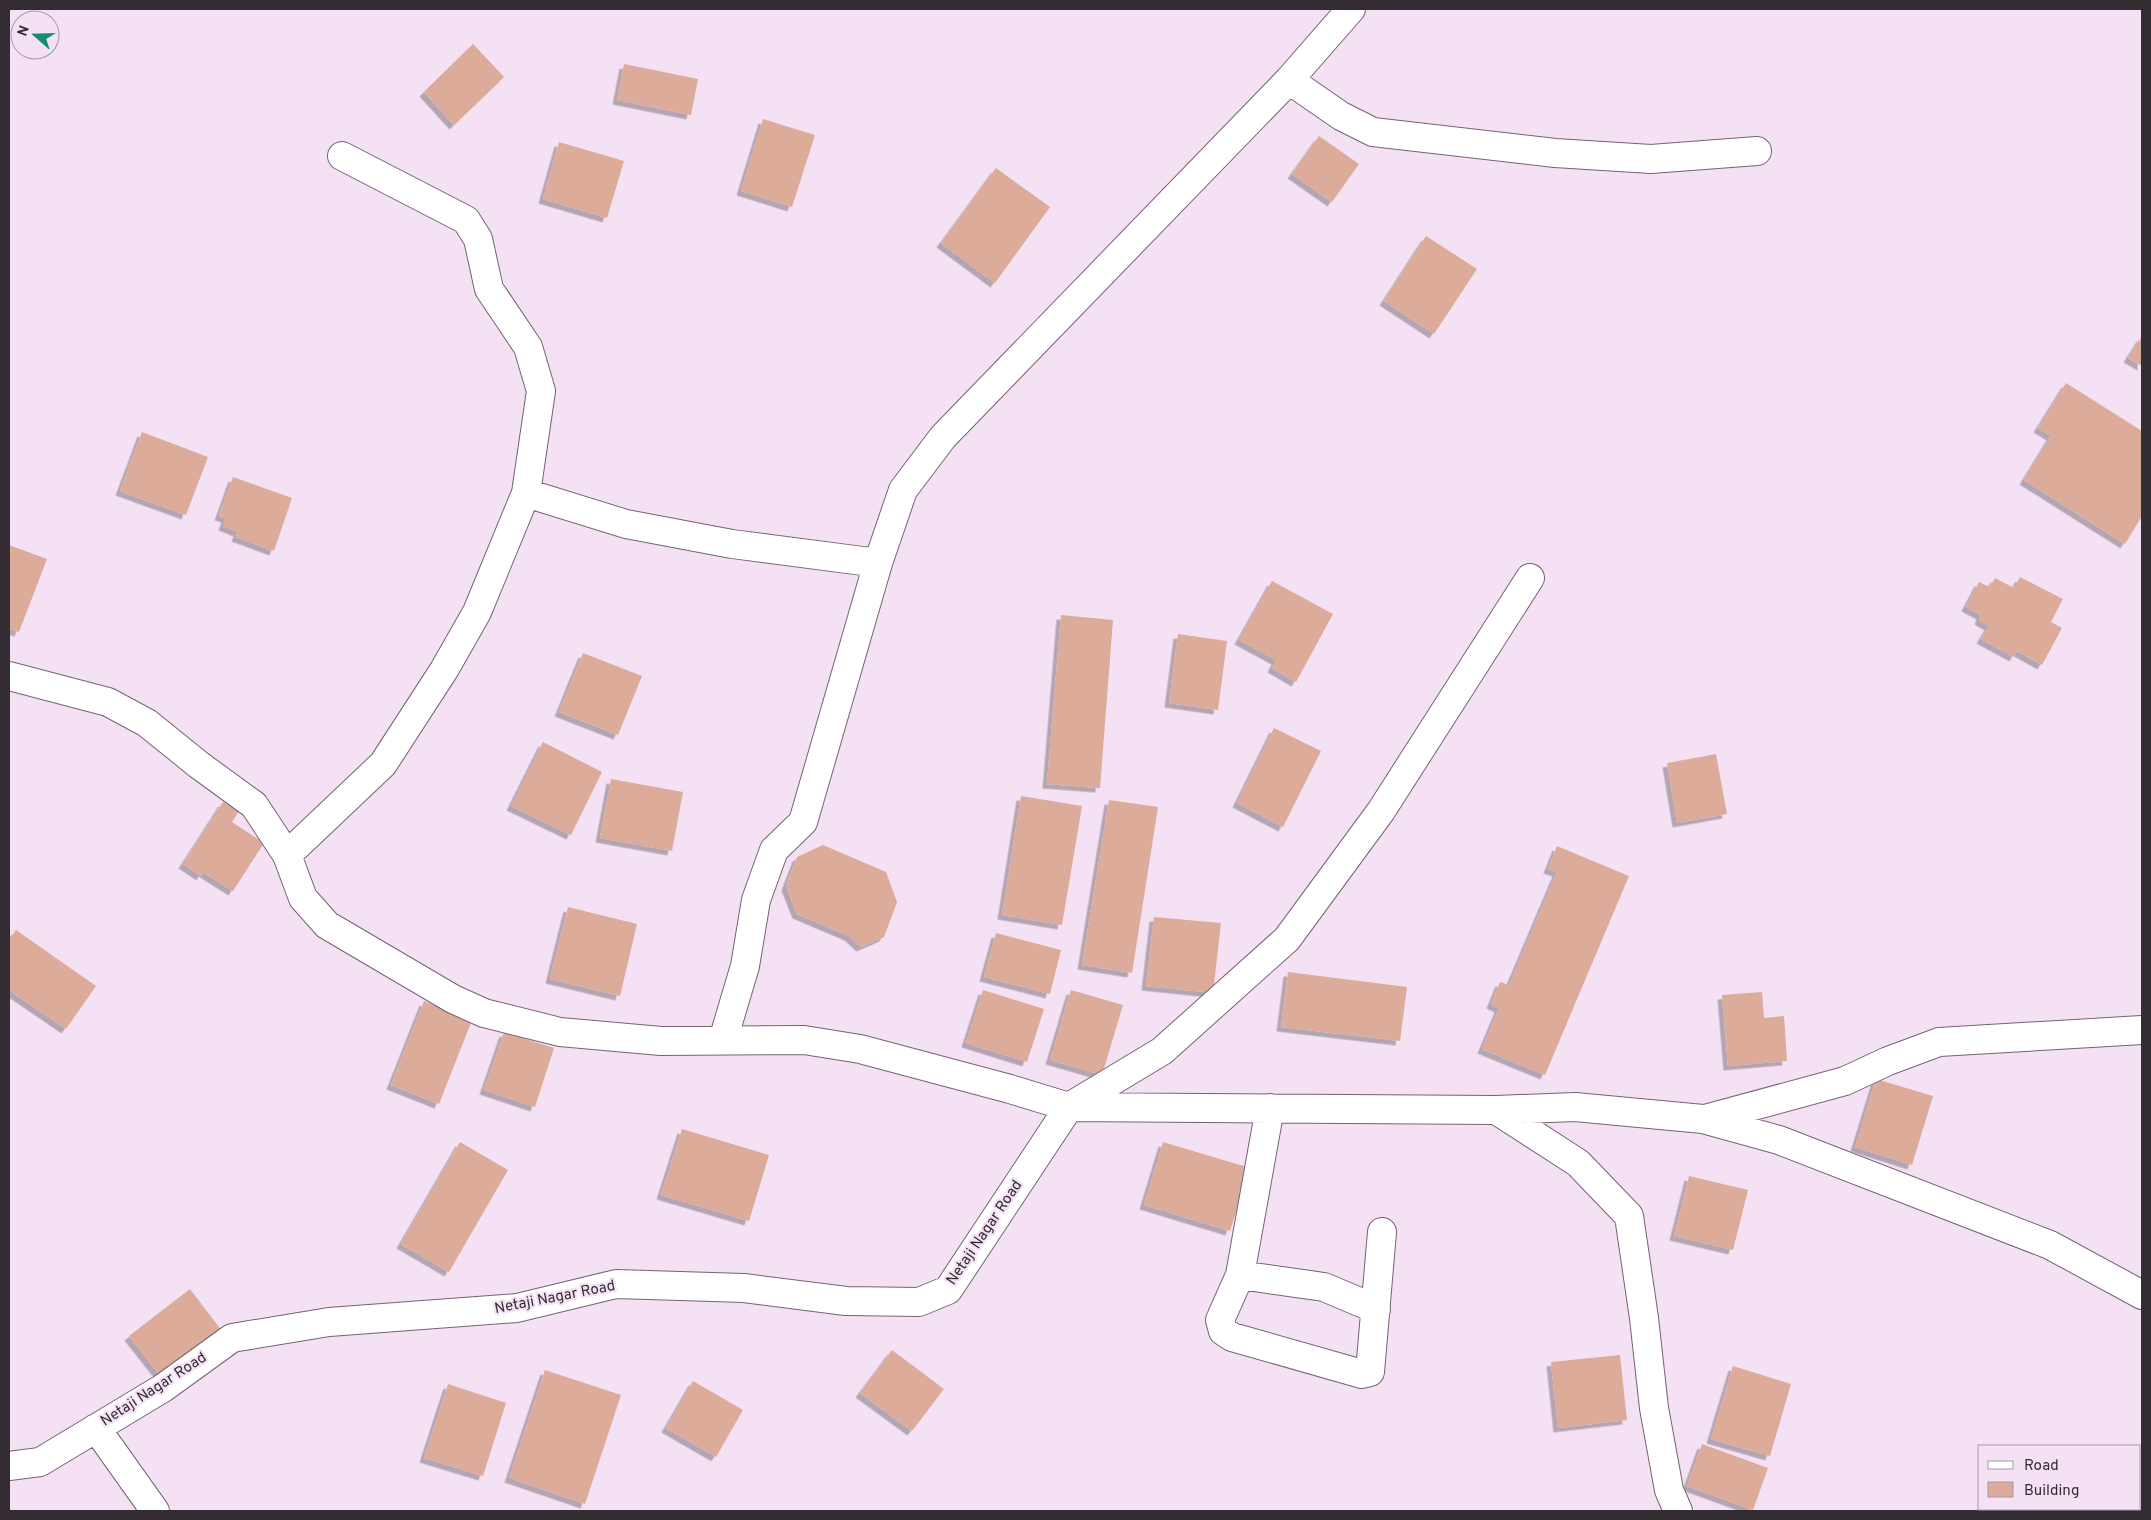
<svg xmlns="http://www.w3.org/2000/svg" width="2151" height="1520" font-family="Overpass,sans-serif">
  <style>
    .building { fill: #dcab99; filter: url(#shadow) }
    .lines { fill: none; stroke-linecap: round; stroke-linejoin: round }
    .street-casing { stroke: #756374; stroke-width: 30 }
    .street { stroke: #fff; stroke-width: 28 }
    .labels { text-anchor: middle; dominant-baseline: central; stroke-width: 4.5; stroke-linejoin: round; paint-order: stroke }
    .street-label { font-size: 15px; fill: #342c33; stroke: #f5e1f4 }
  </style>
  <defs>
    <filter id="shadow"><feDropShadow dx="-4.5" dy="4.5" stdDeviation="0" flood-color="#0004"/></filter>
  </defs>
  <rect width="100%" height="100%" fill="#f5e1f4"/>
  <path class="building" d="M473,44L504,77L454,125L424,92Z
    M624,64L698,79L691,115L617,100Z
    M763,119L815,135L792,207L741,191Z
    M1319,136L1359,164L1332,202L1292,174Z
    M559,142L624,161L607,218L543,199Z
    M996,168L1050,207L995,283L941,243Z
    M1426,236L1477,269L1434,334L1384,301Z
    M2142,336V366L2128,358Z
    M2066,383L2142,431V516L2125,544L2024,480L2051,436L2038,428Z
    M142,432L208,457L186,515L120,491Z
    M233,477L292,498L274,551L236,537L238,532L223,526L226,518L219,516Z
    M9,545L47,559L19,632L9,629Z
    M2020,577L2063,599L2051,622L2062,628L2042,665L2017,651L2014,657L1981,639L1989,626L1979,620L1981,615L1966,607L1979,582L1990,587L1995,578L2014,588Z
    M1272,581L1333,614L1296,682L1272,668L1276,660L1239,640Z
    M1061,615L1113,620L1100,788L1047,784Z
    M1178,634L1227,641L1218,710L1169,703Z
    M583,653L642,676L618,735L559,712Z
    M1274,728L1321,751L1283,827L1237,803Z
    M543,742L602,772L571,835L511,806Z
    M1716,754L1727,814L1677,823L1667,763Z
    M611,779L683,792L672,851L600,838Z
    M1021,796L1082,806L1062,925L1002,915Z
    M1109,800L1158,807L1132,973L1082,965Z
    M223,802L239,811L232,822L264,843L233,891L203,872L201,876L183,864Z
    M823,845L886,872L897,902L884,937L861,947L849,936L797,914L786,886L797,857Z
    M1557,846L1629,876L1545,1075L1482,1049L1499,1008L1491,1004L1500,982L1509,985L1557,872L1548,869Z
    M568,907L637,924L620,996L550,979Z
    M1154,917L1221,923L1213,993L1146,986Z
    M16,930L96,986L66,1029L9,990V940Z
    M996,933L1061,950L1050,994L984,977Z
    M1288,972L1407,987L1400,1041L1281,1027Z
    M983,990L1044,1009L1027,1062L966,1043Z
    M1071,990L1123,1005L1102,1075L1050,1060Z
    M1762,992L1764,1018L1784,1016L1787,1061L1728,1066L1722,995Z
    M424,1001L472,1020L439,1104L391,1085Z
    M504,1032L554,1048L535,1107L484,1090Z
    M1876,1079L1933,1096L1912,1165L1855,1147Z
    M682,1129L769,1155L749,1221L661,1195Z
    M460,1142L508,1170L449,1272L401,1244Z
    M1163,1142L1250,1168L1230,1231L1144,1205Z
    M1689,1176L1748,1190L1733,1250L1674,1236Z
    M190,1289L222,1331L162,1378L129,1336Z
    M892,1350L944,1389L912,1431L860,1393Z
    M1620,1355L1627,1420L1558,1428L1551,1362Z
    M1733,1366L1791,1384L1770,1456L1711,1439Z
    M545,1370L621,1395L585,1504L509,1478Z
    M693,1381L743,1410L716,1457L666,1428Z
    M448,1384L506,1403L483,1476L424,1458Z
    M1702,1444L1768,1468L1753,1510L1687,1486Z"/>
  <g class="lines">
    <g class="street-casing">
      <path id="street" d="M1289,80L1341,116L1373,132L1555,153L1651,159L1757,151
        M526,493L626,524L732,544L878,563
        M9,676L108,702L147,723L199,765L254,805L287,855L303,898L327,925L453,999L484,1013L560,1032L661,1041L804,1040L860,1049L1010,1089L1069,1107L1496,1110L1575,1107L1703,1119L1779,1140L2050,1245L2142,1295
        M287,855L383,764L444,670L477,612L526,493L541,391L528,347L489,289L478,239L466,220L342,156
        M723,1040L745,966L756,900L774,850L803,822L878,563L903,490L943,437L1289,80L1351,9
        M1270,1108L1240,1275L1220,1320L1223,1331L1232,1337L1362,1374L1370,1372L1382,1232
        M1496,1110L1578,1163L1629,1216L1644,1318L1654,1408L1669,1490L1678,1511
        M1705,1119L1845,1081L1888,1061L1939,1042L2142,1030
        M1240,1275L1324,1287L1376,1309
        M96,1428L155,1511
        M9,1466L40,1462L163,1388L232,1338L329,1322L517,1308L616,1284L744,1288L846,1301L919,1302L948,1290L1069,1107L1162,1051L1287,939L1381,811L1530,578"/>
    </g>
    <use href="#street" class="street"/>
  </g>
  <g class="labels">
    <g class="street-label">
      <text transform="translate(985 1233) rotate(-56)">Netaji Nagar Road</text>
      <text transform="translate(555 1298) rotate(-11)">Netaji Nagar Road</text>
      <text transform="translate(154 1390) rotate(-33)">Netaji Nagar Road</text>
    </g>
  </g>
  <rect width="2151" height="1520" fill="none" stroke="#342c33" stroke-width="20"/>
  <rect x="1978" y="1445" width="162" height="65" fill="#f5e1f4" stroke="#a899a7"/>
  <rect x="1988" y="1461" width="25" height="8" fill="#ffffff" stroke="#a899a7"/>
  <text x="2024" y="1470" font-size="15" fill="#342c33">Road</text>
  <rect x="1988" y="1482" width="25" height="15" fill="#dcab99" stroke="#a899a7"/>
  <text x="2024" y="1495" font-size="15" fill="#342c33">Building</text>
  <g transform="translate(35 35) rotate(290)"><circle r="24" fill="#f5e1f4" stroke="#a899a7"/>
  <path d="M0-4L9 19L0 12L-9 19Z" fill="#168d70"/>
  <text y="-8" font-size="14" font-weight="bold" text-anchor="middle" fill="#342c33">N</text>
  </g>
</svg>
